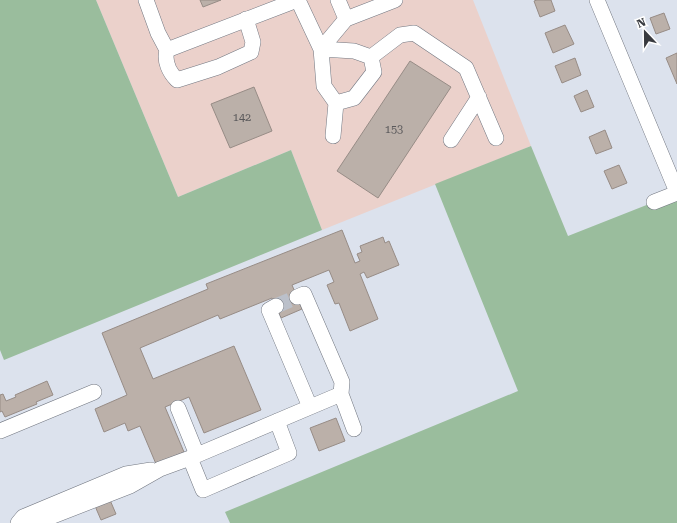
<svg xmlns="http://www.w3.org/2000/svg" width="677" height="523" font-family="'Roboto Serif',serif">
  <style>
    .commercial { fill: #ebd1cb }
    .green { fill: #9abd9d }
    .building { fill: #bbb0a9; stroke: #978c86 }
    .lines { fill: none; stroke-linecap: round; stroke-linejoin: round }
    .minor-tunnel { stroke: #bbc0ca; stroke-width: 15; stroke-dasharray: 15 8; stroke-linecap: butt }
    .minor-casing { stroke: #727781; stroke-width: 16 }
    .minor { stroke: #fff; stroke-width: 15 }
    .labels { text-anchor: middle; dominant-baseline: central; stroke-width: 4; stroke-linejoin: round; paint-order: stroke }
    .number-label { font-size: 11px; fill: #59585a }
  </style>
  <rect width="100%" height="100%" fill="#dce2ed"/>
  <path class="commercial" d="M96,0H473L531,146L322,230L291,150L178,197Z"/>
  <path class="green" d="M0,0H96L178,197L291,150L322,230L4,360L0,350Z
    M531,146L568,236L677,193V523H230L225,512L518,391L435,184Z"/>
  <path class="building" d="M200,0H221L203,7Z
    M537,0H551L555,11L540,17L534,1Z
    M664,13L670,29L656,34L650,18Z
    M565,25L574,44L553,53L545,33Z
    M677,53V84L666,58Z
    M575,58L581,75L562,83L555,66Z
    M410,61L451,87L378,198L337,171Z
    M254,87L272,131L230,148L211,104Z
    M587,90L594,107L581,112L574,96Z
    M605,130L612,148L596,154L589,137Z
    M619,165L627,183L612,189L604,171Z
    M342,230L355,263L360,261L357,254L362,252L360,246L383,237L385,243L389,241L399,265L367,278L364,272L360,274L378,319L350,331L339,303L335,304L327,285L334,282L329,270L292,285L302,309L281,318L272,298L220,319L218,315L140,348L153,379L234,346L261,410L204,433L189,397L165,407L184,452L156,464L140,426L128,431L125,423L104,432L95,409L127,395L102,333L208,289L206,284Z
    M47,381L53,395L36,402L37,404L5,417L2,411L0,412V395L3,394L6,401L16,397L15,395Z
    M336,418L345,441L319,451L310,428Z
    M110,500L116,514L101,520L95,506Z"/>
  <g class="lines">
    <path class="minor-tunnel" d="M276,306L297,297"/>
    <g class="minor-casing">
      <path id="minor" d="M146,0L158,33L167,50L297,0
        M298,0L321,49L324,86L336,103L354,98L374,72L371,57L354,51L321,49
        M597,0L677,192
        M346,19L395,0
        M321,49L346,19L338,0
        M167,50C164,61 169,72 177,80L218,67L251,52L253,42L246,19
        M371,57L400,35L414,33L466,68L496,138
        M333,136L336,103
        M451,140L479,97
        M654,202L677,193
        M276,306L269,310L310,407
        M341,394L354,429
        M178,408L197,455
        M0,431L94,392
        M190,458L203,490L289,453L277,421
        M18,523L23,517L126,474L151,470
        M35,523L130,486L160,469L190,458L341,394L342,382L304,294L297,297"/>
    </g>
    <use href="#minor" class="minor"/>
  </g>
  <g class="labels">
    <g class="number-label">
      <text x="242" y="117">142</text>
      <text x="394" y="129">153</text>
    </g>
  </g>
  <g transform="translate(645 32) rotate(338)" stroke="#ffffff" stroke-width="3" paint-order="stroke">
  <path d="M0-3L7 15L0 10L-7 15Z" fill="#383a3f"/>
  <text y="-6" font-size="11" font-weight="bold" text-anchor="middle" fill="#383a3f">N</text>
  </g>
</svg>
